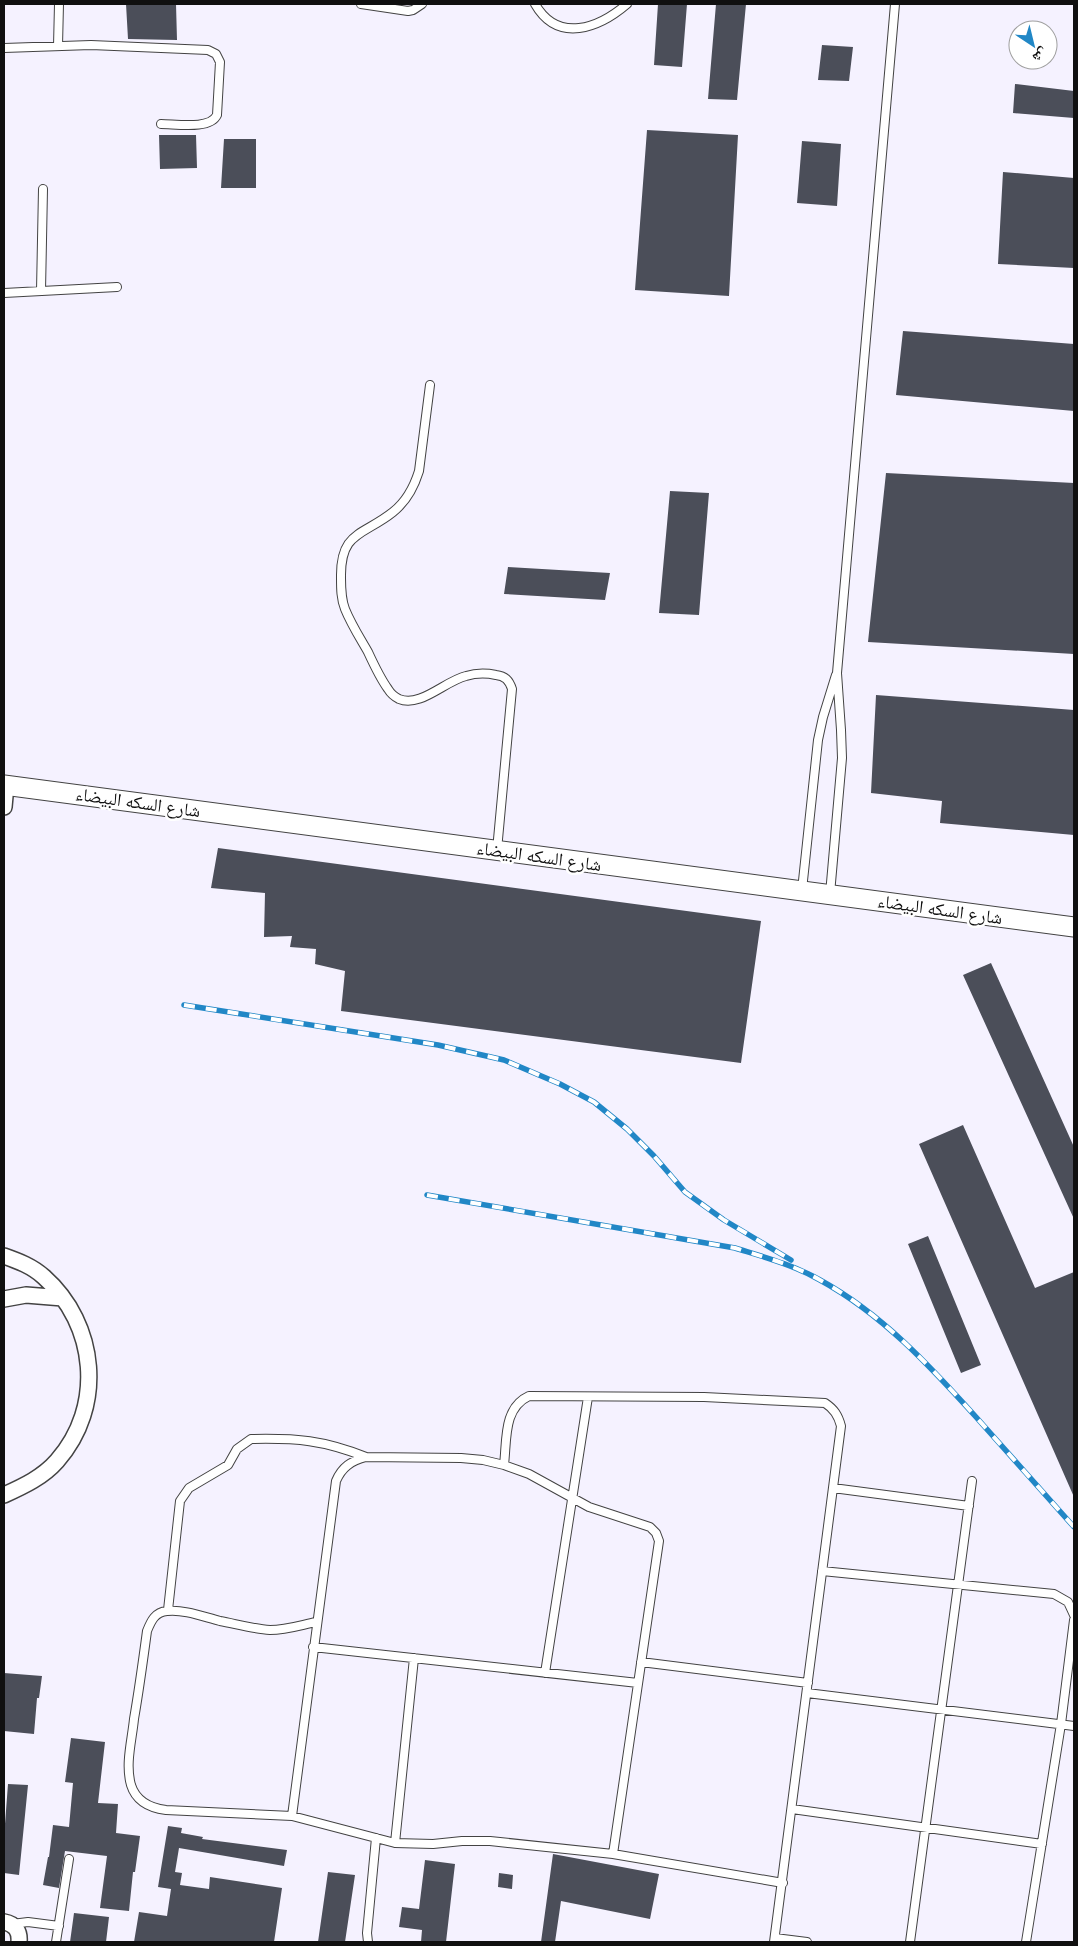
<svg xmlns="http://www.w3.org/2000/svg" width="1078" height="1946" font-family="'Roboto Serif','Noto Naskh Arabic',serif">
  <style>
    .building { fill: #4b4e59 }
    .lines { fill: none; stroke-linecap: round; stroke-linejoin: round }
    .service-casing { stroke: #434343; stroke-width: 10 }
    .minor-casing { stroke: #434343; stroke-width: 18 }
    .tertiary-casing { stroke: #434343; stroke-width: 21 }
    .service { stroke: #fff; stroke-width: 8 }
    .minor { stroke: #fff; stroke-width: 15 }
    .tertiary { stroke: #fff; stroke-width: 19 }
    .rail-casing { stroke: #2187c6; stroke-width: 5.5 }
    .rail { stroke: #fff; stroke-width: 4; stroke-dasharray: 11; stroke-linecap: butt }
    .labels { text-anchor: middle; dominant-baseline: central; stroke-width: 5; stroke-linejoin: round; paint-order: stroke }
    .street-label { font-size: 18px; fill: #101010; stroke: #fff }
  </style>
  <rect width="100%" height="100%" fill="#f5f2ff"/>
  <path class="building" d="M126,4H176L177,40L128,39Z
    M658,4H687L682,67L654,65Z
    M716,4H746L737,100L708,99Z
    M822,45L853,47L849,81L818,80Z
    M1015,84L1074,91V118L1013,113Z
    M647,130L738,135L729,296L635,290Z
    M159,135H196L197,168L160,169Z
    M224,139H256V188H221Z
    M802,141L841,144L837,206L797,203Z
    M1003,172L1074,178V268L998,264Z
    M903,331L1074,344V411L896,395Z
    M886,473L1074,483V654L868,642Z
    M670,491L709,493L699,615L659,613Z
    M508,567L610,573L605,600L504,594Z
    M876,695L1074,710V835L940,823L942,801L871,793Z
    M218,848L761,921L741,1063L341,1011L345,971L315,964L316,949L290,947L292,936L264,937L265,893L211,888Z
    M991,963L1074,1147V1219L963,975Z
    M963,1125L1035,1288L1074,1272V1497L919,1144Z
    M928,1236L981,1365L961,1373L908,1244Z
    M4,1673L42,1676L39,1698H37L34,1734L4,1731Z
    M71,1738L105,1742L98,1803L118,1804L116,1833L140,1836L135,1872H133L129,1911L100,1908L107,1856L65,1851L59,1888L43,1885L48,1857H49L53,1825L69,1827L73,1783L65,1782Z
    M8,1784L28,1785L19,1875L4,1873V1837Z
    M168,1826L182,1828L181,1833L203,1837L202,1839L287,1850L284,1866L179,1848L175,1872L182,1873L180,1885L209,1889L210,1877L282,1888L274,1942H134L139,1912L167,1916L171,1889L158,1887Z
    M553,1854L659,1874L650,1919L561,1901L555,1942H541Z
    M425,1860L455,1864L446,1942H421L422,1930L399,1927L402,1907L419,1909Z
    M328,1872L355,1875L345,1942H318Z
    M499,1873L513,1875L512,1889L498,1887Z
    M74,1913L109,1917L106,1942H70Z"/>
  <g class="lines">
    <g class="service-casing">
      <path id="service" d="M361,4L408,11L413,10L422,4
        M535,4C558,44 599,28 627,4
        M58,46L59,4
        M4,48L91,45L208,50L216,54L220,62L217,115C210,130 176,124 161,124
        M41,291L43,189
        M4,293L117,287
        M430,385L419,471C414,487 407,501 393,512C363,536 340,531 341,578C341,589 341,599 345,609C351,624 360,638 368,652C374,665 380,678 388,689C391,694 395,697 399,699C420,708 445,681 466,676C476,673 486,673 496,675C505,676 509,680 512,689L497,850
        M802,890L818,740L823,717L836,675
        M830,894L842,758L841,730L837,673L895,4
        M504,1465C507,1440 503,1408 529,1396L704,1397L825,1403C834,1409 838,1415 841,1426L774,1942
        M833,1488L969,1506
        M822,1571L1054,1594L1068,1602L1074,1615
        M168,1610L180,1501L189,1488L228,1465L237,1449L251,1439C297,1438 323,1440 366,1457
        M316,1622C301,1625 286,1630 270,1630C254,1629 236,1624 220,1621C204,1617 184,1609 167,1611C155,1612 151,1621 147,1631C143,1661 139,1690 134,1719C132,1740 125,1764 131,1785C136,1801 150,1808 166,1810L292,1816L395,1843L433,1844L462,1841H490L613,1854L783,1883
        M313,1647L638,1683
        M641,1662L808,1683
        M545,1673L588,1397
        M807,1693L1074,1726
        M792,1809L1042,1844
        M292,1816L336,1481C342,1467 351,1461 366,1457L461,1458L483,1460L504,1465L529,1474L589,1507L650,1527L656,1533L659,1541L613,1854
        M395,1843L414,1658
        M12,1924L28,1922L59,1926
        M775,1938L807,1942
        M56,1942L69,1859
        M368,1942L367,1933L376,1838
        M910,1942L972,1481
        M1026,1942L1061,1724L1074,1620"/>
    </g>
    <g class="minor-casing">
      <path id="minor" d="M4,807L6,785
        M4,1256C18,1261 32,1266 44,1277C97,1324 105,1407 57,1461C43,1477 24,1486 4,1495
        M4,1299L26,1295L63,1298
        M4,1922C15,1924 20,1931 19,1942"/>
    </g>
    <g class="tertiary-casing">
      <path id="tertiary" d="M4,785L1074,927"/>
    </g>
    <use href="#service" class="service"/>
    <use href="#minor" class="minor"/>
    <use href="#tertiary" class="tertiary"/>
    <g class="rail-casing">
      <path id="rail" d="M184,1005L438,1045L504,1060L560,1084L594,1102L627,1129L654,1156L685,1192L724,1220L791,1260
        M427,1195L735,1248C764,1257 794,1265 820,1280C882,1314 929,1365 976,1417C1009,1454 1041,1490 1074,1527"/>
    </g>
    <use href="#rail" class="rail"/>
  </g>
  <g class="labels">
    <g class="street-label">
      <text transform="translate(138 802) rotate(8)">شارع السكه البيضاء</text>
      <text transform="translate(539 856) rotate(8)">شارع السكه البيضاء</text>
      <text transform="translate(940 909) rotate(8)">شارع السكه البيضاء</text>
    </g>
  </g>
  <rect width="1078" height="1946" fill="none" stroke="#101010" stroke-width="10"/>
  <g transform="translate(1033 45) rotate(145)"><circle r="24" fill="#ffffff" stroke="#9f9f9f"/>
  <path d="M0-4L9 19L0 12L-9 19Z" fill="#2187c6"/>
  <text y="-8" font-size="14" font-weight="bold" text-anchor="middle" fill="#101010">ش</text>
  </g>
</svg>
